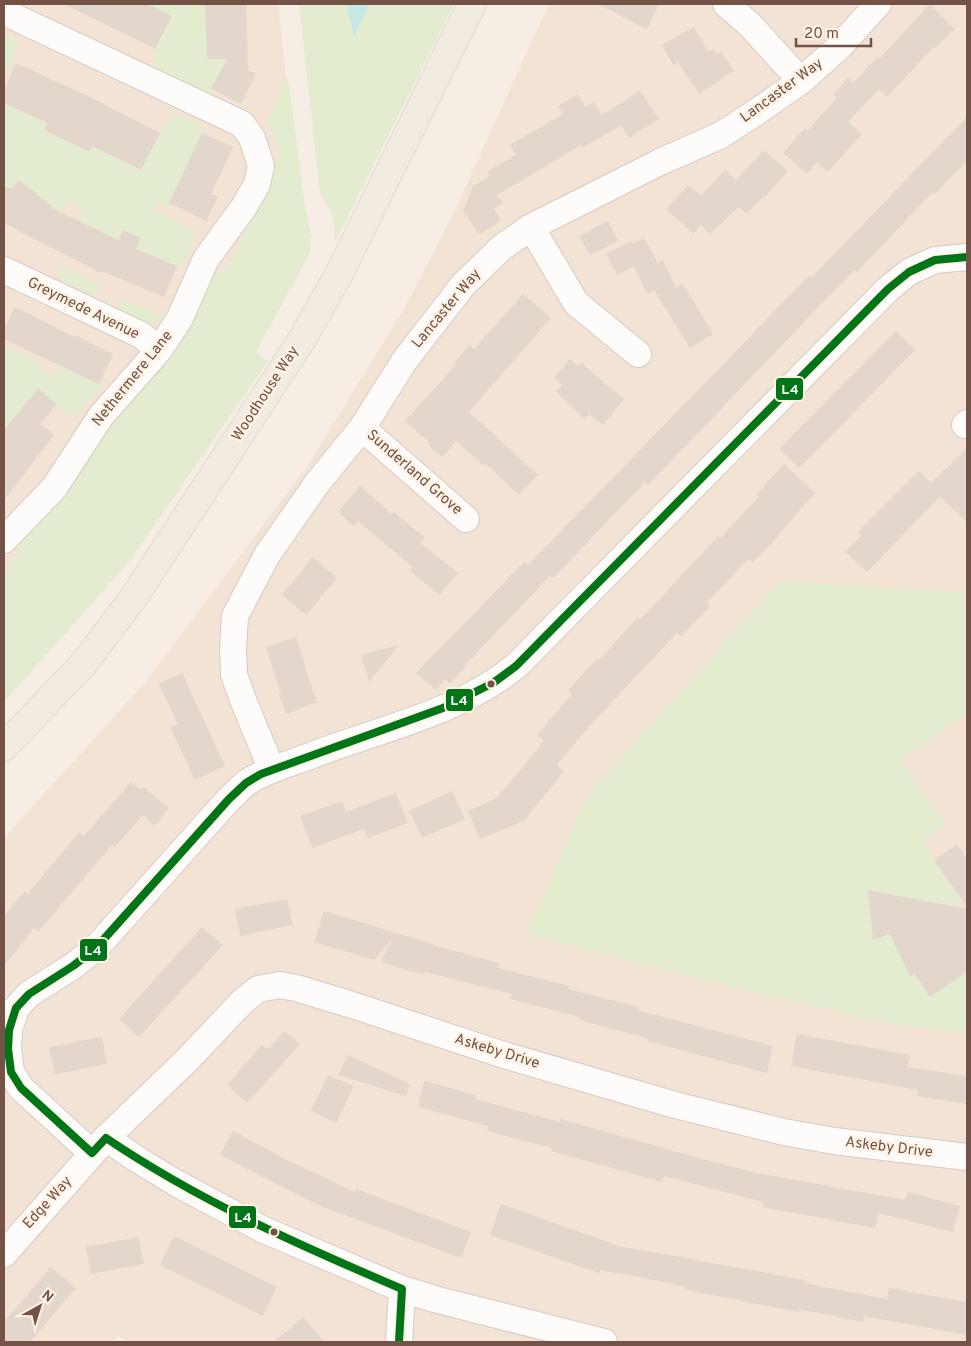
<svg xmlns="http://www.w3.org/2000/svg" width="971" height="1346" font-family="Overpass,sans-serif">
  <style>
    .residential { fill: #f2e3d4 }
    .green { fill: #e3eccf }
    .water { fill: #c6e7e6 }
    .building { fill: #e3d6cd }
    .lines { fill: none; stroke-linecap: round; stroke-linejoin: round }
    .minor-casing { stroke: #d7cbc3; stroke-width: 28 }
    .primary-casing { stroke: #d5c9c2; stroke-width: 29 }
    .minor { stroke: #fefcfb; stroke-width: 26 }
    .primary { stroke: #f2ebe2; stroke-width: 28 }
    .bus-1-casing { stroke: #fff3e5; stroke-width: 11 }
    .bus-1 { stroke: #007517; stroke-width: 8 }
    .bus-dot { fill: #745245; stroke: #fff3e5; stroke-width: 2 }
    .labels { text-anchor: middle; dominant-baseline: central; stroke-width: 5; stroke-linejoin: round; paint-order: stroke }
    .street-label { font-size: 15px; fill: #745245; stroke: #fff3e5 }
    .line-badge { stroke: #fff3e5; stroke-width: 2 }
    .badge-label { font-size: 14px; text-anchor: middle; font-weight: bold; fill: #fff }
  </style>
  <rect width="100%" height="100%" fill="#f6eee5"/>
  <path class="residential" d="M4,4H278L298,185L312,236L32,647L4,678Z
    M549,4H967V1342H132L117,1336L113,1342H4V838L144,684L308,465L404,309L455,210Z"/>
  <path class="green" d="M147,4H205L207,59H227L211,89L206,93L159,71C145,57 165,30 171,16Z
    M299,4H454L335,242L333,215L320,194Z
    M4,33L17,39L19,43L4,78Z
    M288,78L311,251L256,352L268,361L129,562L4,702V574L19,551L13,546L188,326L215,273L226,270L245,236L246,224L270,188L280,154L272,130L267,121Z
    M4,103L47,123L43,132L54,137L59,128L141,170L160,133H162C175,106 183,117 205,128L167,207L158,202L153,210L192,230L195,235L182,268L136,249L141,239L123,230L118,240L76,219L82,208L68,200L59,215L19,180L10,189L4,186Z
    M59,266L101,285L94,294L89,298L73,294L62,280Z
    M120,299L164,316L152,325L141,324L119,309Z
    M4,345L41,364L39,369L55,376L60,365L104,383L77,415L68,414L38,389L21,408L25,412L4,439Z
    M780,581L967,593V713L900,760L945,824L921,842L962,900L953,906L868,890L874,940L897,932L910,976L915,974L930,996L967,972V1033L891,1024L731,986L527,934L586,798Z"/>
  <path class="water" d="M347,4H369L354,37Z"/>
  <path class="building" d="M64,4H147L172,16L155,49Z
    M205,4H246L248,70L256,74L241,104L211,89L227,59H207Z
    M598,4H659L647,29Z
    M930,4L955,29L935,48L934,47L887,97L879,89L848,122L862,134L828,172L817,162L807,174L783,153L805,128L807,131L837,98L833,95L848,78L853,83L877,57L879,59Z
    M694,27L708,52L714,49L717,54L721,51L734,71L699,94L678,62L673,65L662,45Z
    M16,63L86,95L160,133L141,170L92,146L89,152L44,130L47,123L4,103V91Z
    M640,91L659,119L629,138L621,125L583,148L581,145L497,195L503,203L494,208L501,221L479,234L463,211L473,186L490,176L487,172L516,155L510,145L563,114L558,106L578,94L585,107L594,102L602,115Z
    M967,117V161L935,194L933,192L857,272L854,270L648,485L645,482L553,578L550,576L465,665L466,666L450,684L445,679L436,690L416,673L524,562L528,565L810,275L812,277Z
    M202,133L233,147L211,194L218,197L206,221L169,203Z
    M764,150L788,171L765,197L764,196L747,214L739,207L710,234L701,225L693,234L666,209L688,185L701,196L725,170L736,180Z
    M19,180L60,213L61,212L118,240L123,230L141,238L136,249L177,266L164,297L102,271L101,273L4,223V186L12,189Z
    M608,221L618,241L590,255L579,236Z
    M644,238L658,263L663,260L676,288L683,284L713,334L690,348L654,290L647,293L634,266L617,275L606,254L632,241L633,244Z
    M523,294L551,318L469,412L538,475L519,495L485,463L483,465L456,441L442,457L428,445L430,443L405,421L456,365L454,363L469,345L474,349Z
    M15,307L74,337L75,335L113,354L99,384L4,339V330Z
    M896,331L915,350L799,468L779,449Z
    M570,359L578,366L581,363L624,399L603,425L589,414L585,419L556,392L562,385L554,377Z
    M38,389L57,404L40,424L54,435L4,500V430Z
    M967,448V522L940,497L867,572L846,552L861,536L858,532L919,471L931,483Z
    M784,464L815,493L768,547L753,563L748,559L707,603L710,606L681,637L677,633L593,722L557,765L564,771L524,821L480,839L468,811L497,798L544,741L537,735L572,694L568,690L597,659L598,661L638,617L641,619L718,536L720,538L738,519L759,497L756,495Z
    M360,486L392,514L394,512L425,538L420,543L458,573L439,595L410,571L413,567L358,521L354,526L338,512Z
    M313,557L337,578L306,615L282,595Z
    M296,637L306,668H305L317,702L286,714L279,694H281L266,647Z
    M399,645L369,682L361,655Z
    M182,673L225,766L195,780L170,727L178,724L159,684Z
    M131,782L141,790L144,787L169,808L155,826L143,815L115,847L112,845L38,932L34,928L4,966V916L25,891L28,894L79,832L84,836Z
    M452,791L465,819L422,838L409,811Z
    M396,793L408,823L368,838L364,829L312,848L300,816L342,801L346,812Z
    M957,844L967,859V907L934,860Z
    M868,890L967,909V972L930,997L915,974L910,976L890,934L873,940Z
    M287,899L293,925L240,936L235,909Z
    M324,911L433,944V945L499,963L498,968L569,986L568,989L638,1007L637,1010L773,1046L767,1073L647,1041V1038L579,1020L580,1017L510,999L512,994L425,972L424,975L381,962L392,939L374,960L314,942Z
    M202,927L223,945L139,1037L119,1019Z
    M284,1031L300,1044L247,1103L227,1085L262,1045L268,1050Z
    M797,1034L910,1055L907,1067L967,1076V1104L917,1096L918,1090L791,1066Z
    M102,1037L107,1064L55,1074L49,1047Z
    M348,1055L410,1084L406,1096L338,1075Z
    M328,1075L354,1086L336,1123L311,1111Z
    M424,1081L476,1095L475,1099L560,1122V1119L702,1159L757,1173L905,1200L908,1192L960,1206L953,1232L878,1213L875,1228L762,1207L763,1202L721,1191L664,1176L662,1182L551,1151L552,1148L487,1131L488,1126L418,1107Z
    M233,1131L285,1159L355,1192L356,1189L471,1232L461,1258L323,1207L220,1155Z
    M501,1204L619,1246L805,1280L804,1283L887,1299L889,1288L967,1302V1335L864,1316L863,1322L799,1309V1312L686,1290L687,1287L640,1277L600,1270L599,1273L490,1235Z
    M174,1236L277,1287L263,1316L160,1265Z
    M138,1237L144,1264L91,1274L86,1247Z
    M51,1267L76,1288L30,1342H4V1322Z
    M303,1317L324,1342H274Z"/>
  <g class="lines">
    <g class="minor-casing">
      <path id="minor" d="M726,4L750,25L801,81
        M4,12L242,124L252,138L261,166L257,184L244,207L206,259L180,318L159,350L101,416L54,488L4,540
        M531,227L576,303L638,354
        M4,270L141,335L159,350
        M965,425L967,423
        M362,428L466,519
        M272,770L245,705L234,675L233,649L235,616L267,555L318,482L362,428L405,360L463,285L501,248L531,227L660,162L721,135L755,113L801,81L840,46L878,4
        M106,1138L135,1158L176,1183L264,1230L402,1289L438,1300L604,1342
        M92,1153L21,1088L11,1072L8,1049L9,1030L16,1008L29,994L73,966L95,949L229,799C235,794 240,788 246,783C265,770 289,764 310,756C379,729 457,714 516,666L888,289L909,272L935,260L967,257
        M4,1254L106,1138L186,1061L242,1002L258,989L280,985L296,988L349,1004L504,1055L675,1105L784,1132L834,1141L967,1157
        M399,1342L402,1289"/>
    </g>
    <g class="primary-casing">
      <path id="primary" d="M4,747L85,662L134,597L301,341L338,276L472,4"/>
    </g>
    <use href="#minor" class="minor"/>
    <use href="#primary" class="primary"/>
    <g class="bus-1-casing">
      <path id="bus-1" d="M399,1342L402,1289C299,1245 199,1201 106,1138L92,1153L21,1088L11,1072L8,1049L9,1030L16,1008L29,994L73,966L95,949L229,799L246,783L261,774L443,708L493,683L516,666L888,289L909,272L935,260L967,257"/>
    </g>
    <use href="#bus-1" class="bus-1"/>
  </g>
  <g class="bus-dot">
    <circle cx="491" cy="684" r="4.5"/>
    <circle cx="274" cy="1232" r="4.5"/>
  </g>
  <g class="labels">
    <g class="street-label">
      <text transform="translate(782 91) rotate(-36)">Lancaster Way</text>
      <text transform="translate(83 309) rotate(26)">Greymede Avenue</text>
      <text transform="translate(447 309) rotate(-50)">Lancaster Way</text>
      <text transform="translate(133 379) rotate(-51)">Nethermere Lane</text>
      <text transform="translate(266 394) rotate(-57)">Woodhouse Way</text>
      <text transform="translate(414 473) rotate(41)">Sunderland Grove</text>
      <text transform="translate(497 1052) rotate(17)">Askeby Drive</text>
      <text transform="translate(889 1148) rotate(7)">Askeby Drive</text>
      <text transform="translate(48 1203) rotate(-48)">Edge Way</text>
    </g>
  </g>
  <g class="line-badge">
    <rect x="775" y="377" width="29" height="24" rx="5" fill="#007517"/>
    <rect x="445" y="688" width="29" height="24" rx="5" fill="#007517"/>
    <rect x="79" y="938" width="29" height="24" rx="5" fill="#007517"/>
    <rect x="228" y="1205" width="29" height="24" rx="5" fill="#007517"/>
  </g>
  <g class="badge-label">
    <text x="790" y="394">L4</text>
    <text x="459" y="705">L4</text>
    <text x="93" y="955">L4</text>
    <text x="243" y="1222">L4</text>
  </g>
  <rect width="971" height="1346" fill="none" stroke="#745245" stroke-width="10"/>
  <g transform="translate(40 1306) rotate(39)" stroke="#fff3e5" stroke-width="4" paint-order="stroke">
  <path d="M0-4L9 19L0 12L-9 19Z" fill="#745245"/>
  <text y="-8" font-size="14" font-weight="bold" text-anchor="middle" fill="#745245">N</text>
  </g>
  <path d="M796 38v8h75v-8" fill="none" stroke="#745245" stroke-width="2.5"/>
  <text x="804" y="38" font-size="15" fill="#745245" stroke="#fff3e5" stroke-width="4" paint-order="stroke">20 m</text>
</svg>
